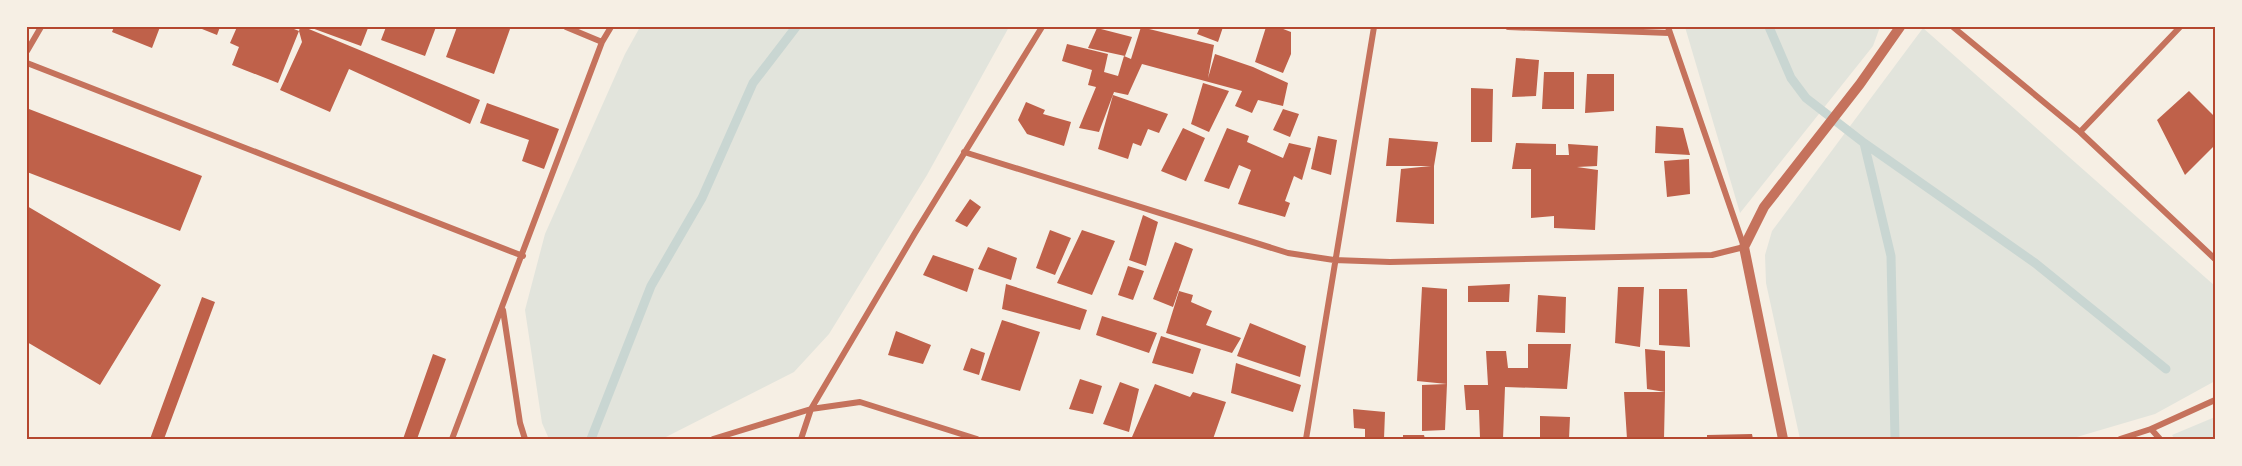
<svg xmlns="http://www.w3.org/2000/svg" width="2242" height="466" font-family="'PT Sans',sans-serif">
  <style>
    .green { fill: #e2e4dc }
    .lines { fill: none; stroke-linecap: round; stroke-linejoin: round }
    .stream { stroke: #c9d6d2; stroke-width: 9 }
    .building { fill: #bf614a }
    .minor { stroke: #c5725c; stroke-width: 6 }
    .tertiary { stroke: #c5725c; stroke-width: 10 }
    .neatline { fill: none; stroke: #b5482f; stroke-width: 2 }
  </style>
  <rect width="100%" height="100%" fill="#f6efe4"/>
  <path class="green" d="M640,27H1009L927,175L829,334L794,372L662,439H549L542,423L525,310L545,234L625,54Z
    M1685,27H1880L1873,46L1740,213Z
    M1923,28L2215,286V381L2155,414L2070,439H1800L1766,283L1765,255L1772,231Z
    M2215,417V439H2175L2172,435Z"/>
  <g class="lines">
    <path class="stream" d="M1769,27L1791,78L1806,98L1864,143L2035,263L2166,369
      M1864,143L1891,256L1895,439
      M591,439L651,286L702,198L753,83L796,27"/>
  </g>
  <path class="building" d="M114,27H160L152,48L112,32Z
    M197,27H220L217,35Z
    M237,27H289L299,31L300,27H304L480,100L470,124L349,69L330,112L280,90L302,42L299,31L278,83L232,65L239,47L230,43Z
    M309,27H365L368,28L361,46Z
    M386,27H436L425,56L381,40Z
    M457,27L510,29L494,74L446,57Z
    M1141,27L1214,45L1208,78L1215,54L1253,67L1288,83L1283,106L1258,100L1252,113L1235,106L1242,91L1142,64L1128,95L1114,92L1099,132L1079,128L1096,87L1088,85L1092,70L1062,61L1067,44L1108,54L1104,72L1118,76L1124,56L1131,59Z
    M1200,27H1223L1218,42L1197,34Z
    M1266,27H1278L1291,32V54L1283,73L1255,62Z
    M1097,28L1132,37L1125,56L1088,48Z
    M1516,58L1539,60L1536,96L1512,97Z
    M1544,72H1574V109H1542Z
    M1587,74H1614V111L1585,113Z
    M1203,83L1229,91L1209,132L1191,124Z
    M1471,88L1493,89L1492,142H1471Z
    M2189,91L2215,117V145L2185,175L2157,120Z
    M1113,95L1168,114L1159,133L1148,129L1141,146L1133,143L1128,159L1098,149Z
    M1026,102L1045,110L1043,114L1071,122L1064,146L1027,134L1018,120Z
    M487,103L559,129L544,169L522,161L529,140L480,123Z
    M29,109L202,176L180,231L27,172Z
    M1283,109L1299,114L1290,137L1273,130Z
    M1656,126L1683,128L1690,155L1655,153Z
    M1183,128L1205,138L1186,181L1161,171Z
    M1227,128L1249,136L1247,142L1283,158L1289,143L1311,148L1302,180L1294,176L1285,201L1290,203L1285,217L1238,204L1251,170L1239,165L1229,189L1204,181Z
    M1318,136L1337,140L1331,175L1311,169Z
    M1389,138L1438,142L1434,166V224L1396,222L1401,169L1431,166H1386Z
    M1516,143L1556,144V155H1569L1568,144L1598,146L1597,166L1577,167L1598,170L1595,230L1554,228V216L1531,218V169H1512Z
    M1689,159L1690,194L1667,197L1664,161Z
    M970,199L981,207L967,227L955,221Z
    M27,206L161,285L100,385L27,342Z
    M1143,215L1158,222L1146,266L1129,260Z
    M1050,230L1071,238L1055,275L1036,268Z
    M1082,230L1115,241L1092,295L1057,283Z
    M1175,242L1193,249L1173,307L1153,299Z
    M988,247L1017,258L1011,280L978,269Z
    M933,255L974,269L967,292L923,275Z
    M1128,266L1144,271L1133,300L1118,295Z
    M1006,284L1087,310L1080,330L1002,309Z
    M1510,284L1509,302H1468V286Z
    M1422,287L1447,289V384L1445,430L1422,431V385L1447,384L1417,381Z
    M1618,287H1644L1640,347L1615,343Z
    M1659,289H1687L1690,347L1659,345Z
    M1179,291L1193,295L1191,302L1212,311L1206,325L1241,338L1232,353L1166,333Z
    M1538,295L1566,297L1565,333L1536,332Z
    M202,297L215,302L164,439H150Z
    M1102,316L1157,333L1149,353L1096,335Z
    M1002,320L1040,332L1020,391L981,380Z
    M1250,323L1306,346L1300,377L1237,356Z
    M896,331L931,345L923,364L888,355Z
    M1161,336L1201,349L1193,374L1152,363Z
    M1528,344H1571L1567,389L1505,387L1503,439L1480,438L1479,410H1466L1464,385H1488L1486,351H1506L1508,368H1528Z
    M971,348L985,353L979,375L963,370Z
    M1645,349L1665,351V392L1664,439H1627L1624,392H1665L1647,389Z
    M433,354L446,359L417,439H403Z
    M1236,363L1301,385L1293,412L1231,393Z
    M1080,379L1102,386L1093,414L1069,409Z
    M1120,382L1139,389L1129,432L1103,424Z
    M1155,384L1190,397L1193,392L1226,402L1213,439L1132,437Z
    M1353,409L1385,412L1384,439H1365V429L1354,428Z
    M1540,416L1570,417L1569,439H1540Z
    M1752,434L1753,439H1707V435Z
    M1403,435H1424L1425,439H1403Z"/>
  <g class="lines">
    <path class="minor" d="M566,27L602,42
      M1508,27L1669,33
      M1953,27L2080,132L2215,259
      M27,51L41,27
      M27,63L523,256
      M2080,132L2180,27
      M964,152L1288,253L1334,260L1390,262L1712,255L1744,247L1668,27
      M503,310L520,423L525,439
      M2151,429L2160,439
      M452,439L602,42L611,27
      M713,439L811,409L860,402L977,439
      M801,439L811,409L915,233L1042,27
      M1306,439L1374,27
      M2120,439L2151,429L2215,400"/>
    <path class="tertiary" d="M1783,439L1744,247L1764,207L1860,84L1900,27"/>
  </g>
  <rect width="2242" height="466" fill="none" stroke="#f6efe4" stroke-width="57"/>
  <rect x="28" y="28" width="2186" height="410" class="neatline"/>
</svg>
